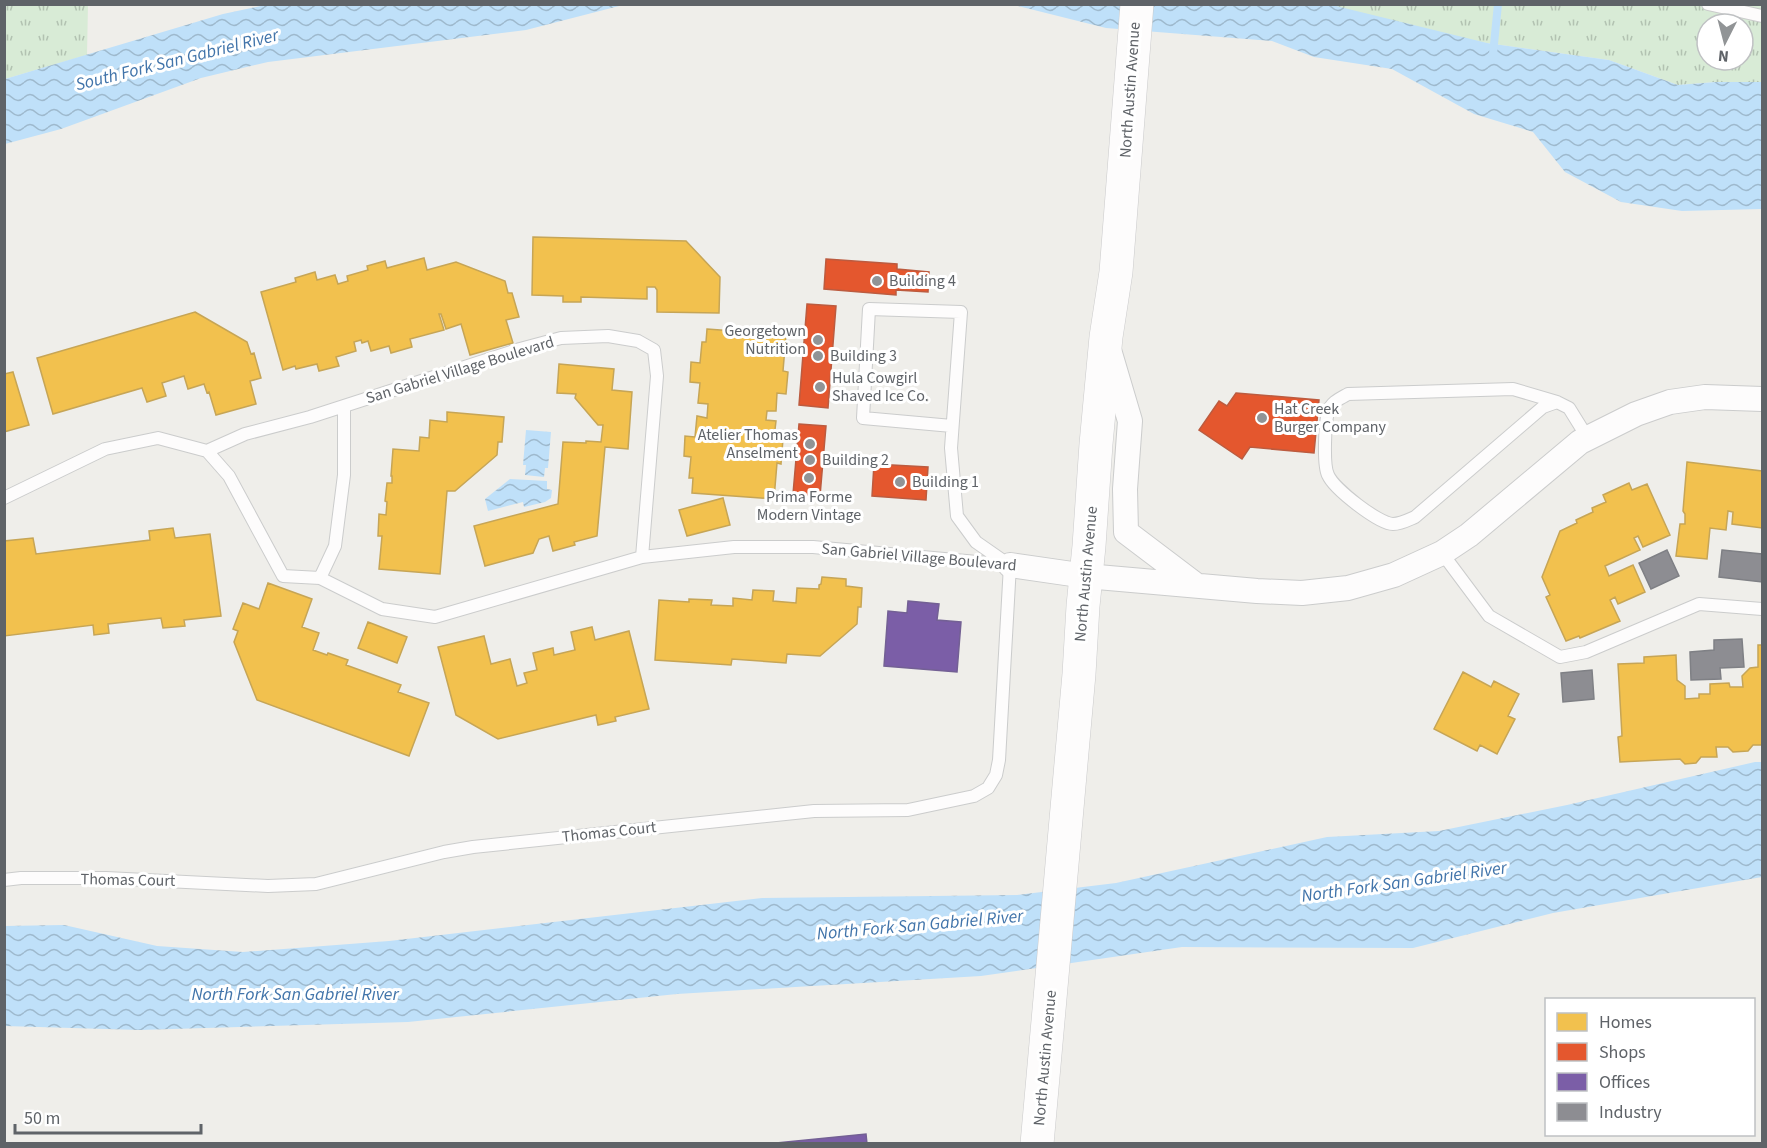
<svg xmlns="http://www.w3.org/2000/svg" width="1767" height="1148" font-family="'Source Sans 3',sans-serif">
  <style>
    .park { fill: url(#park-tufts); fill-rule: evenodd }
    .water { fill: url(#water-waves) }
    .homes { fill: #f2c14e; stroke: #c6a556; stroke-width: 1.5 }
    .shops { fill: #e4572e; stroke: #bc5b3f; stroke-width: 1.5 }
    .offices { fill: #7b5ea7; stroke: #736094; stroke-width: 1.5 }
    .industry { fill: #8d8d92; stroke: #7f8085; stroke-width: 1.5 }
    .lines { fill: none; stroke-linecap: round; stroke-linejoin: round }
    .stream { stroke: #bfe0f9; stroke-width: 8 }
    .service-casing { stroke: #cbcccc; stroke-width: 14 }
    .minor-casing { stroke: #cbcccc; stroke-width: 26 }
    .secondary-casing { stroke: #cacacb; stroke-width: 34 }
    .service { stroke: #fdfcfc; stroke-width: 12 }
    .minor { stroke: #fdfcfc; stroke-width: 24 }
    .secondary { stroke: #fdfcfc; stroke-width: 33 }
    .poi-dot { fill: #919496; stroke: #fff; stroke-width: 2 }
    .labels { text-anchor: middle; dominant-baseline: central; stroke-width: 6; stroke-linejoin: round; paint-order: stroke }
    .street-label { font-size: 16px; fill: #5f6368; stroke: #fff }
    .poi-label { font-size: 16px; fill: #5f6368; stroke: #fff; text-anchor: start }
    .water-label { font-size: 18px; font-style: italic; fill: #4174aa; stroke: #fff }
  </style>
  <defs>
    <pattern id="park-tufts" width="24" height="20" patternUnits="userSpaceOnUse" patternTransform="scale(1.5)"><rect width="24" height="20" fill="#d8ebd6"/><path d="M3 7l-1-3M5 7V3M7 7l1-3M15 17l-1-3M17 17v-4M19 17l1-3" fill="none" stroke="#b2c2b1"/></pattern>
    <pattern id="water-waves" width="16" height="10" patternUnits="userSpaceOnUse" patternTransform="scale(1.5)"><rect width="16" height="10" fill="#bfe0f9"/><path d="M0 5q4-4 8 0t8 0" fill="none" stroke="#9eb9cd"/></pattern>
  </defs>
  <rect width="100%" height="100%" fill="#efeeea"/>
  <path class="park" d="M1164,4L1762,5V82H1716L1678,85L1609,60L1487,43ZM1707,24H1743V60H1707Z
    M5,5H88L87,55L5,79Z"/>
  <path class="water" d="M270,4H623V5L526,30L268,62L201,78L61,129L5,144V79L223,14Z
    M1014,5H1332L1487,43L1609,60L1678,85L1716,82H1762V209L1682,211L1621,202L1565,172L1533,132L1474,114L1392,69L1314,57L1272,41L1106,28Z
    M526,430L551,432L548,468H545L544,477L525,475L526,465H523Z
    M510,479L547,481V489L552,490L551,498L545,502L524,507L523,502L488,511L485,499Z
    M1755,762H1762V877L1553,913L1413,948L1182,947L981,976L677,994L408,1022L139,1030L5,1026V926L64,925L157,946L243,952L389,941L762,898L1017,895L1116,883L1327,837L1439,831L1567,805Z"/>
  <path class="homes" d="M533,237L686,241L720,277L719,313L657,312V290L655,287H647V299L581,297V302H563V296L532,295Z
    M424,258L427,270L456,262L505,281L508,293H512L519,317L506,320L513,343L470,355L461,324L446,329L441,314H439L444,330L410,339L412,347L391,353L389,346L371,351L368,341L362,343L361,340L354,342L356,351L336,357L339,366L319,371L317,364L296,369L295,366L283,370L261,292L296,282L295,278L315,272L317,280L335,275L338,284L348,281L347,276L368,270L367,266L385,261L387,268Z
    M195,312L247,342L251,354L254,353L261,378L250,381L256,404L216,415L209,392L207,393L204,384L188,389L184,376L162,383L166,396L147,402L142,388L53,414L37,358Z
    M707,329L786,335L783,371L788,372L786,394L777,393L776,411H767L766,420L776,421L774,438L783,439L781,464L777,463L774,499L692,493L693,478H689L691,457L684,456L685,436L695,437L697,416L707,418L708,404L698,403L700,383L690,382L691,362L700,363L702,342H706Z
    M559,364L614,369L612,390L632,392L628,449L605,447L597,536L574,542L575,545L553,551L549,536L539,539L533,553L485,566L474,526L558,504L563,442L586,443V441L601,442L603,425H598L575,398L576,394L557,393Z
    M13,372L29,425L4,432V374Z
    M447,412L504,417L502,442H498L497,455L455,491H447L440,574L379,569L382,536H378L379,514L386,515L387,502L385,501L387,483H392V476H391L393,449L419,451L420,437L429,438L430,420L447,422Z
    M1687,462L1762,471V528L1732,524L1733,512L1728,511L1726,530L1710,528L1707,559L1676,556L1680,524H1685V514L1683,511Z
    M1629,483L1632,490L1647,484L1670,535L1643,547L1638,536L1634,538L1640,550L1605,566L1609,576L1633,565L1645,592L1618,604L1615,597L1610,600L1620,621L1580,638L1579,636L1566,641L1546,597L1550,595L1542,577L1560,531L1577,523L1576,520L1593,512L1592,508L1606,502L1603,495Z
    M723,498L730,525L687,536L679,510Z
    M173,528L175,538L210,534L221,616L184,620L185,626L163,628L161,618L108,624L109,633L94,635L93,625L4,636V541L33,538L36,554L150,540L149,531Z
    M822,577L846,579V586L862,588L861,607H858L857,624L820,656L787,654L786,663L732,659L731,665L655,660L659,600L689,602V599L712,600L711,605L733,606V598L752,600L753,590L774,591L773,601L796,603L797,588L819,589V585L821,584Z
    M268,583L312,599L302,627L319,633L313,650L327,655L328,653L348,660L346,665L401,685L398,692L429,703L409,756L257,700L234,642L238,631L233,629L243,603L259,609Z
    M368,622L407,637L397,663L358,648Z
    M592,627L595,640L629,631L649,709L615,717L616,721L598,725L596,715L498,739L456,715L438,647L484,636L491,664L510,659L517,686L527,683L524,673L537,670L533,653L553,648L554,655L575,650L571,632Z
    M1758,645H1762V745H1753L1748,751L1733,752L1728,747H1716L1717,757H1701L1696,763L1685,764L1680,759L1620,762L1618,737L1622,736L1618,664L1644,663V657L1676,655L1677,680L1685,686V699L1699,698V694H1710V684L1729,683L1730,687H1743L1742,676L1750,668L1758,667Z
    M1463,672L1491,687L1494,681L1519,694L1508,716L1515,719L1497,754L1480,745L1477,751L1434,729Z"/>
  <path class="shops" d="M826,259L897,264V269L929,272L928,292L896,290V295L824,289Z
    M807,304L836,306L828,408L799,405Z
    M1236,393L1319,400L1314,453L1250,447L1242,459L1199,430L1219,401L1227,406Z
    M799,424L826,426L820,496L793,494Z
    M874,464L928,467L926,500L872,496Z"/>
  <path class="offices" d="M908,601L939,604L937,620L961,622L957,672L884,666L888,611L907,613Z
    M866,1134L867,1144H766Z"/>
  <path class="industry" d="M1667,550L1679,576L1651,589L1639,563Z
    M1722,550L1762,554V582L1719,577Z
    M1742,639L1744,667L1720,668L1721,679L1691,680L1690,652L1714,650V640Z
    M1592,670L1594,699L1563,702L1561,673Z"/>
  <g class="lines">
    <path class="stream" d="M1493,54L1498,4"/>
    <g class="service-casing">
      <path id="service" d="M1708,4L1762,16
        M1557,402L1543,407L1415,517C1408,520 1401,524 1393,524C1379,524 1334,489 1328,475C1323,465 1325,423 1328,412C1331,402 1341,398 1348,394L1513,389L1557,402L1569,408L1587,437
        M952,426L863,418L869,309L961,312L951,448L957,516L976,542L1009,565
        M207,451L245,434L310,417L520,349L561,338L608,336L638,341L654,350L657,376L642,557
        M4,498L105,449L158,438L207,451L229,476L283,576L320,578L382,609L435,617L642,557L734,547H813L1010,565
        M1442,553L1489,616L1560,657L1586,652L1699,604L1762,609
        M320,578L335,546L344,475V406
        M4,880L21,878H106L268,886L316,884L444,852L473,847L814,811L908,810L974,796L988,788L996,775L999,760L1010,565"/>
    </g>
    <g class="minor-casing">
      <path id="minor" d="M1109,350L1130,421L1125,489L1126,532L1196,585
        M1010,565L1086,576L1257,591L1302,593L1348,588L1394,575L1442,553L1469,535L1580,442L1636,414L1670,402L1705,397L1762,399"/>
    </g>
    <g class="secondary-casing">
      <path id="secondary" d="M1037,1144L1079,674L1083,606L1089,546L1096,444L1106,337L1116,272L1137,4"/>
    </g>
    <use href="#service" class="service"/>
    <use href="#minor" class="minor"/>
    <use href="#secondary" class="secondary"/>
  </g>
  <g class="poi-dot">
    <circle cx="877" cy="281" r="6"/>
    <circle cx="818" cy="340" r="6"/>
    <circle cx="818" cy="356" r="6"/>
    <circle cx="820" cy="387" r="6"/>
    <circle cx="1262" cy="418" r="6"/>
    <circle cx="810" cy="444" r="6"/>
    <circle cx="810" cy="460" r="6"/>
    <circle cx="809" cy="478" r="6"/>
    <circle cx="900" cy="482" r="6"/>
  </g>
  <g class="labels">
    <g class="street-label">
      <text transform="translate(1130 90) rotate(-86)">North Austin Avenue</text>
      <text transform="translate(460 370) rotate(-17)">San Gabriel Village Boulevard</text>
      <text transform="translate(919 557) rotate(5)">San Gabriel Village Boulevard</text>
      <text transform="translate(1086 574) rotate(-85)">North Austin Avenue</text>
      <text transform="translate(609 832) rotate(-6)">Thomas Court</text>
      <text transform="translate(128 880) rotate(1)">Thomas Court</text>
      <text transform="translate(1045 1058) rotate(-85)">North Austin Avenue</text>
    </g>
    <g class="poi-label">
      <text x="889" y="281">Building 4</text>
      <text x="806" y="331" text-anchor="end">Georgetown<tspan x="806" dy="18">Nutrition</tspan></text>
      <text x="830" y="356">Building 3</text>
      <text x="832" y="378">Hula Cowgirl<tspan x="832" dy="18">Shaved Ice Co.</tspan></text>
      <text x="1274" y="409">Hat Creek<tspan x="1274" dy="18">Burger Company</tspan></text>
      <text x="798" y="435" text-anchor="end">Atelier Thomas<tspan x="798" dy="18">Anselment</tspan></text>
      <text x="822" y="460">Building 2</text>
      <text x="912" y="482">Building 1</text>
      <text x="809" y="497" text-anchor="middle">Prima Forme<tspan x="809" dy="18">Modern Vintage</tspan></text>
    </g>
    <g class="water-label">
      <text transform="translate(177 60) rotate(-14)">South Fork San Gabriel River</text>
      <text transform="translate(1404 882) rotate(-8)">North Fork San Gabriel River</text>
      <text transform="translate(920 925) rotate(-5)">North Fork San Gabriel River</text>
      <text x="295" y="994">North Fork San Gabriel River</text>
    </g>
  </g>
  <rect width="1767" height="1148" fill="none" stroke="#5f6368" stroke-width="12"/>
  <rect x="1545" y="998" width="210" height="138" fill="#ffffff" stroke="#bfc1c3" stroke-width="1.5"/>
  <rect x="1557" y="1013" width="30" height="18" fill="#f2c14e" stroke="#bfc1c3" stroke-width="1.5"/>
  <text x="1599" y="1028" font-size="18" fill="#5f6368">Homes</text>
  <rect x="1557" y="1043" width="30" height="18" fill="#e4572e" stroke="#bfc1c3" stroke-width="1.5"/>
  <text x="1599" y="1058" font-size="18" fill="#5f6368">Shops</text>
  <rect x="1557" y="1073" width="30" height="18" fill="#7b5ea7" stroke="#bfc1c3" stroke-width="1.5"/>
  <text x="1599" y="1088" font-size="18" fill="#5f6368">Offices</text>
  <rect x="1557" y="1103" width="30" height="18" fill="#8d8d92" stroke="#bfc1c3" stroke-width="1.5"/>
  <text x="1599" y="1118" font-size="18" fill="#5f6368">Industry</text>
  <g transform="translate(1725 42) rotate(186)"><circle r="28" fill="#ffffff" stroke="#bfc1c3" stroke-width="1.5"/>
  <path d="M0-4.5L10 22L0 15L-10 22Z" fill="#919496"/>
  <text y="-9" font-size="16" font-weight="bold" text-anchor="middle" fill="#5f6368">N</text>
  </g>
  <path d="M15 1124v9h186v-9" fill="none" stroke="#5f6368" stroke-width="3"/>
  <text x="24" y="1124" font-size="18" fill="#5f6368" stroke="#ffffff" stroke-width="4.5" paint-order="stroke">50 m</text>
</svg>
